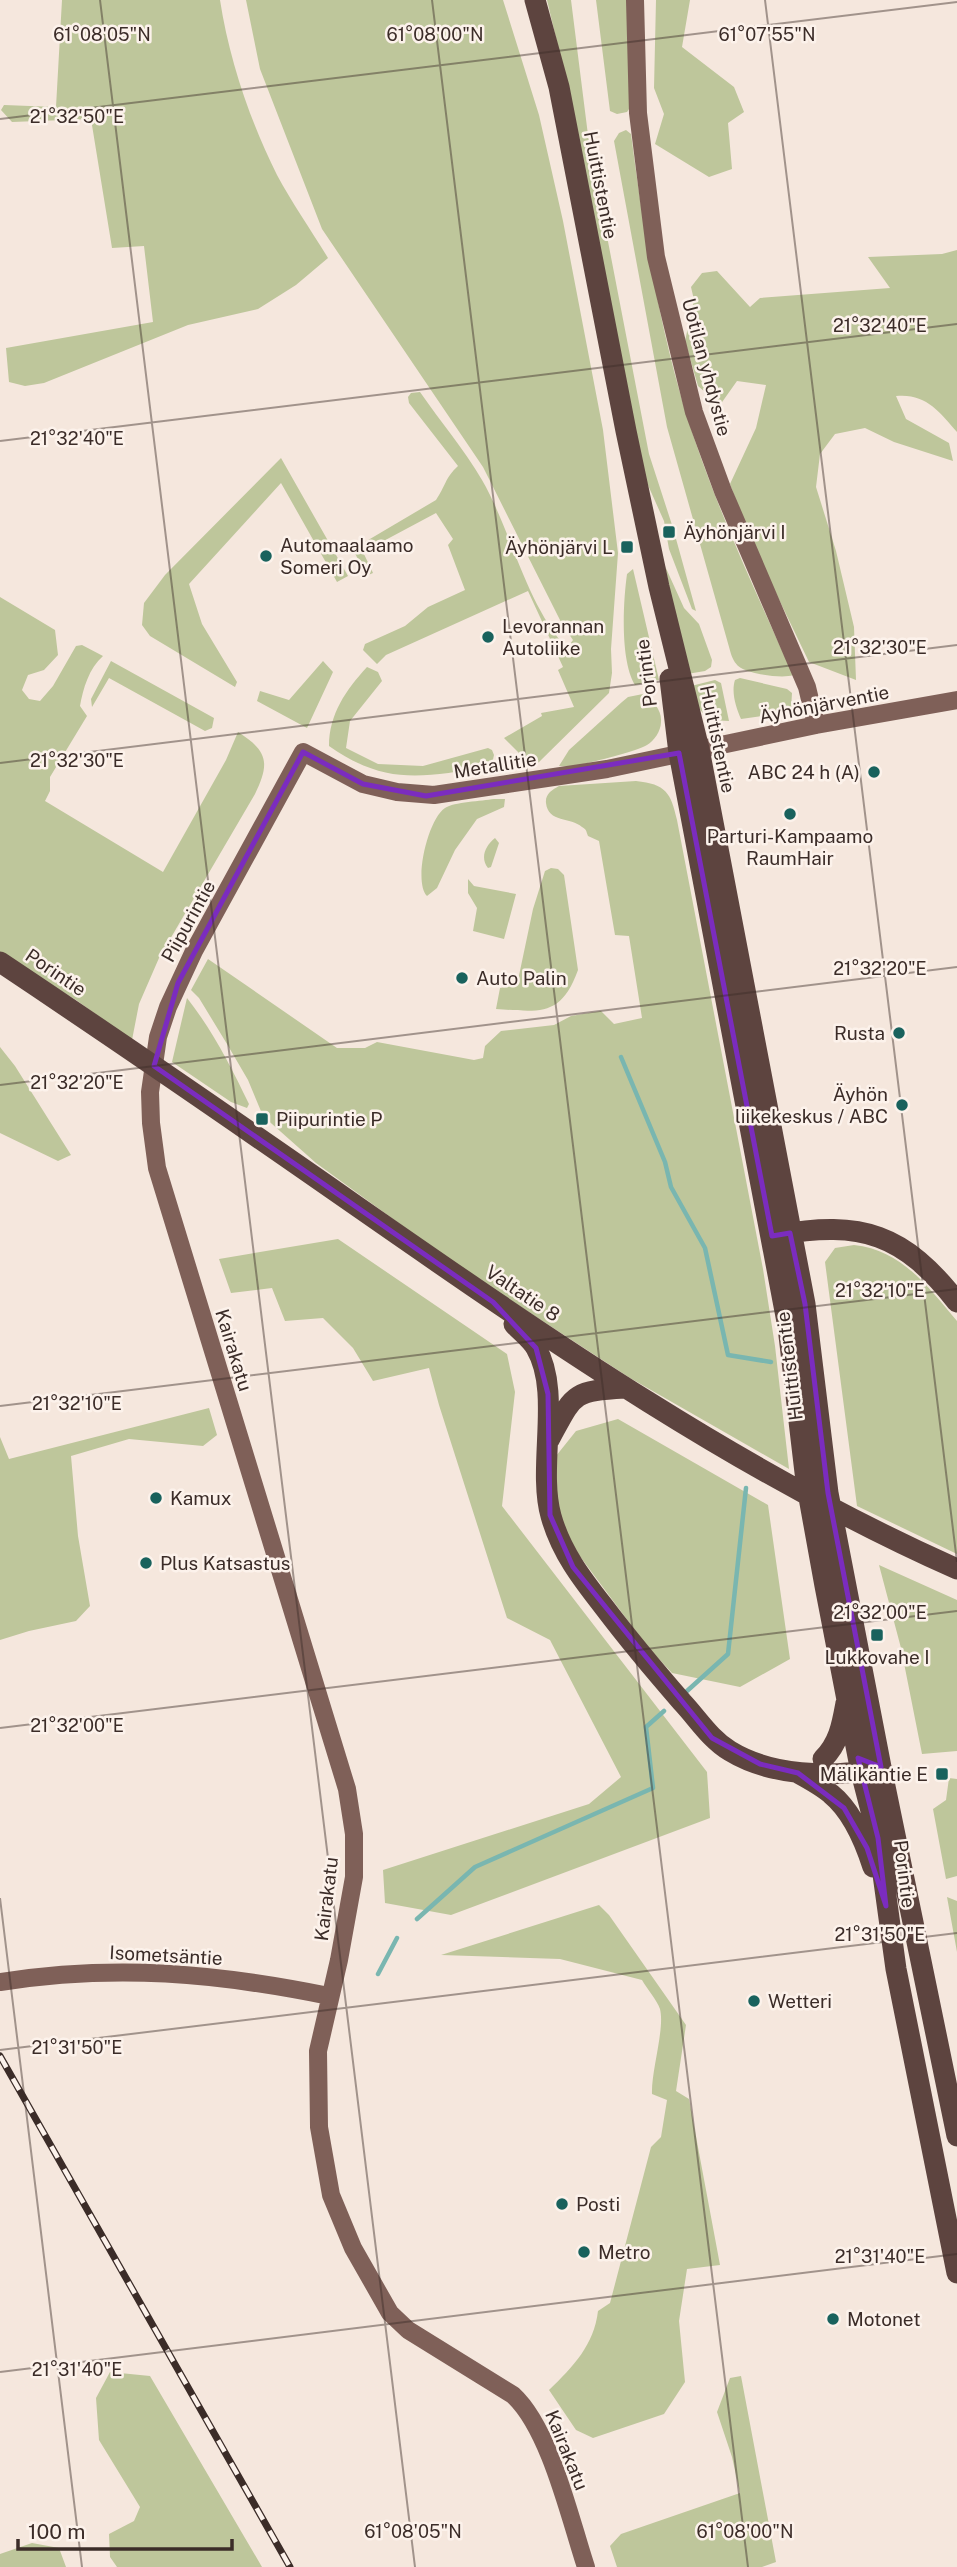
<svg xmlns="http://www.w3.org/2000/svg" width="957" height="2567" font-family="'Public Sans',sans-serif">
  <style>
    .green { fill: #bec69b }
    .lines { fill: none; stroke-linecap: round; stroke-linejoin: round }
    .stream { stroke: #79b6b0; stroke-width: 4.5 }
    .major { stroke: #7f6058; stroke-width: 18 }
    .highway { stroke: #5d443f; stroke-width: 21 }
    .rail-casing { stroke: #3b2c28; stroke-width: 7 }
    .rail { stroke: #fcf2eb; stroke-width: 4.5; stroke-dasharray: 13; stroke-linecap: butt }
    .marked { fill: none; stroke: #7b2cbf; stroke-width: 5; stroke-linejoin: round }
    .ticks { fill: none; stroke: #3b2c28; stroke-width: 2; stroke-opacity: 0.45 }
    .poi-dot { fill: #19625d; stroke: #fcf2eb; stroke-width: 2.5 }
    .labels { text-anchor: middle; dominant-baseline: central; stroke-width: 5; stroke-linejoin: round; paint-order: stroke }
    .street-label { font-size: 19px; fill: #3b2c28; stroke: #fcf2eb }
    .poi-label { font-size: 19px; fill: #3b2c28; stroke: #fcf2eb; text-anchor: start }
    .ticks-label { font-size: 18px; text-anchor: middle; fill: #3b2c28; stroke: #fcf2eb; stroke-width: 5; stroke-linejoin: round; paint-order: stroke }
  </style>
  <rect width="100%" height="100%" fill="#f5e7dd"/>
  <path class="green" d="M62,0H220C229,59 250,121 277,175C292,203 311,230 328,258L296,285L258,309L188,325L44,383L25,386L9,382L6,348L153,322L144,246L112,248L91,119L12,122L1,110L4,105L56,107Z
    M246,0H503L539,115L563,221L603,430L618,553L611,649L612,673L609,693L536,765H531L504,738L542,716L541,713L574,707L558,670L563,667L528,591L386,655L377,664L363,650L365,644L405,626L428,607L465,590L448,545L453,539L436,513L363,552L373,573L366,576L353,549L436,500C445,487 445,478 458,466L409,403L408,397L411,393L420,392C440,421 464,449 482,480C511,530 526,605 567,648L573,640L562,624L483,467L322,229L260,69Z
    M547,0H571L589,143L649,454L673,528L696,611L692,609L669,549L664,521L639,465L569,93Z
    M596,0H629L631,106L627,112L617,114L610,111Z
    M656,0H690L682,47L734,87L744,112L728,123L732,169L709,177L655,144L664,114L654,88Z
    M626,130L631,134C643,227 658,320 685,410C713,501 754,588 793,675C783,679 751,674 741,668C736,665 733,660 731,654L667,427L614,141L619,133Z
    M957,250V432C939,411 925,393 896,396L906,419L949,443L953,461L894,442L865,428L835,434L820,454L816,487L836,551L854,627L856,680L809,662L752,543L730,484L756,428L766,385L737,381L720,405L698,386L685,341L694,300L691,287L702,273L717,271L750,307L760,298L890,288L868,257L942,254Z
    M281,458L348,576L337,582L281,483L189,584L202,624L237,682L235,687L150,636L142,625L144,603L165,575Z
    M665,566L684,608L699,624L712,660L711,667L705,671L687,674Z
    M633,569L659,680L635,685C620,660 623,603 627,574Z
    M0,597L55,630L58,655L44,670L28,675L22,690L29,699L40,701L53,686L76,646L82,645L103,656C89,668 83,689 80,706L87,716L50,777V791L45,801L163,872L226,760L238,732C268,751 270,763 255,794L159,958L139,1004L132,1040L76,1000L0,953Z
    M111,661L214,718L212,728L205,731L109,678L92,707L91,699Z
    M323,661L333,672L307,728L257,701L260,691L289,700Z
    M367,667L378,672L382,681L350,721L346,748L378,764L423,766L488,748L492,750L494,755L492,764L487,767C423,777 386,786 329,746C329,714 346,690 367,667Z
    M740,678L787,689L792,693L791,709L785,713L741,719C736,708 731,692 735,680Z
    M715,680L721,683L729,721C703,721 697,710 691,686Z
    M648,693C653,704 662,709 661,722C661,731 654,741 647,745C633,753 590,762 572,767L559,766L569,750L622,702L628,697Z
    M636,781C666,784 671,793 677,820L763,1269L775,1346L789,1469L630,1378L455,1264L316,1163L263,1116L248,1080L227,1044L199,998L191,990L208,959L337,1048H365L377,1042L474,1060L483,1058L485,1046L501,1031L554,1025L571,1016L601,1011L614,1024L642,1018L629,936L615,935L599,841L588,836C586,831 587,830 582,827C571,817 548,823 546,803C545,794 552,790 559,786Z
    M494,799H505L504,807L477,819L455,850L437,888L427,896C413,882 428,819 445,808C454,802 482,801 494,799Z
    M495,838L499,843L491,867L488,868C480,858 485,846 495,838Z
    M551,868L558,869L564,875L578,970C561,1017 540,1012 496,1009L500,988L517,985L533,909L545,871Z
    M468,879L474,886L516,894L504,939L473,931L477,908L468,893Z
    M187,998C213,1031 231,1067 249,1104L247,1108L231,1102L172,1062Z
    M0,1047L15,1066L71,1155L58,1161L0,1133Z
    M338,1239L507,1354L515,1392L502,1506L707,1772L710,1818L451,1915L385,1903L383,1870L589,1804L621,1777L550,1640L507,1618L439,1405L429,1368L373,1381L353,1348L323,1318L285,1321L272,1288L231,1293L219,1259Z
    M854,1245C902,1250 928,1287 957,1321V1554L857,1506L825,1262L835,1248Z
    M209,1408L217,1435L203,1446L129,1439L71,1456L78,1536L90,1606L76,1621L29,1631L0,1640V1437L9,1459Z
    M618,1419L768,1505L790,1659L740,1687L672,1673L646,1645L570,1543L559,1511L554,1484L556,1456L576,1431Z
    M879,1565L957,1600V1751L922,1754L901,1648Z
    M949,1778L957,1779V1876L946,1879L933,1809L946,1800Z
    M947,1897L957,1901V1952Z
    M599,1905L609,1915L686,2025L676,2091L689,2099L720,2265L687,2269L679,2321L685,2382L664,2414L593,2438L576,2430L549,2390C573,2367 594,2345 598,2311L610,2303L651,2147L661,2137L667,2100L652,2094C651,2071 665,2029 660,2009C657,2000 647,1989 642,1980L560,1959L441,1955Z
    M110,2372L150,2376L262,2567H117L110,2557L109,2534L134,2521L140,2507L99,2440L96,2398Z
    M741,2376L776,2562L762,2567H617L610,2546L621,2534L740,2493L732,2457L717,2412L730,2378Z
    M32,2543L59,2548L66,2567H0V2554Z"/>
  <g class="lines">
    <path class="stream" d="M621,1057L665,1162L671,1187L705,1248L728,1355L771,1362
      M687,1691L728,1654L746,1488
      M417,1919L475,1867L653,1788L646,1727L664,1711
      M378,1974L397,1938"/>
    <path class="major" d="M635,0L638,113L656,257L678,347L694,412L723,491L807,687L816,725
      M0,1982C116,1964 216,1973 329,1996
      M586,2567C570,2519 550,2429 513,2395L408,2330L390,2313L353,2248L331,2195L319,2127L318,2051L339,1960L354,1877V1834L347,1789L157,1168L151,1123L150,1092L158,1037L168,1007L194,951L303,752L363,784L397,792L434,795L607,769L816,725L957,700"/>
    <path class="highway" d="M535,0L559,87L626,431L659,587L699,749L805,1304L828,1493L881,1767L957,2136
      M670,679L679,753L788,1327L806,1481L825,1586L861,1772L878,1838L896,1969L957,2273
      M0,962C120,1042 239,1124 358,1207C549,1340 743,1474 957,1569
      M777,1235C862,1220 904,1234 957,1302
      M514,1324C521,1332 531,1339 536,1348C562,1392 537,1466 551,1516C561,1552 582,1579 604,1607C629,1640 655,1671 682,1702C698,1719 710,1739 730,1751C771,1776 830,1778 875,1769
      M549,1440C574,1394 571,1391 625,1388
      M823,1759C839,1743 842,1725 846,1703
      M798,1773C809,1779 822,1786 831,1794C852,1811 865,1842 873,1867"/>
    <g class="rail-casing">
      <path id="rail" d="M0,2056L290,2567"/>
    </g>
    <use href="#rail" class="rail"/>
  </g>
  <path class="marked" d="M303,752L363,784L426,796L679,753L772,1236L790,1233L805,1304L828,1493L881,1767L858,1758L878,1838L886,1906L867,1848L844,1808L798,1773L760,1764L712,1738L573,1567L550,1515L548,1394L536,1348L493,1302L154,1066L178,983Z"/>
  <path class="ticks" d="M100,0L415,2567M432,0L748,2567M765,0L957,1562M0,119L957,2M0,441L957,324M0,763L957,645M0,1085L957,967M0,1406L957,1289M0,1728L957,1611M0,1898L82,2567M0,2050L957,1933M0,2372L957,2254"/>
  <g class="poi-dot">
    <rect x="662" y="525" width="14" height="14" rx="3.5"/>
    <rect x="620" y="540" width="14" height="14" rx="3.5"/>
    <circle cx="266" cy="556" r="7"/>
    <circle cx="488" cy="637" r="7"/>
    <circle cx="874" cy="772" r="7"/>
    <circle cx="790" cy="814" r="7"/>
    <circle cx="462" cy="978" r="7"/>
    <circle cx="899" cy="1033" r="7"/>
    <circle cx="902" cy="1105" r="7"/>
    <rect x="255" y="1112" width="14" height="14" rx="3.5"/>
    <circle cx="156" cy="1498" r="7"/>
    <circle cx="146" cy="1563" r="7"/>
    <rect x="870" y="1628" width="14" height="14" rx="3.5"/>
    <rect x="935" y="1767" width="14" height="14" rx="3.5"/>
    <circle cx="754" cy="2001" r="7"/>
    <circle cx="562" cy="2204" r="7"/>
    <circle cx="584" cy="2252" r="7"/>
    <circle cx="833" cy="2319" r="7"/>
  </g>
  <g class="labels">
    <g class="street-label">
      <text transform="translate(601 185) rotate(79)">Huittistentie</text>
      <text transform="translate(707 367) rotate(75)">Uotilan yhdystie</text>
      <text transform="translate(646 673) rotate(-97)">Porintie</text>
      <text transform="translate(824 704) rotate(-11)">Äyhönjärventie</text>
      <text transform="translate(718 739) rotate(78)">Huittistentie</text>
      <text transform="translate(495 765) rotate(-9)">Metallitie</text>
      <text transform="translate(188 921) rotate(-61)">Piipurintie</text>
      <text transform="translate(56 972) rotate(34)">Porintie</text>
      <text transform="translate(523 1293) rotate(34)">Valtatie 8</text>
      <text transform="translate(234 1350) rotate(73)">Kairakatu</text>
      <text transform="translate(789 1366) rotate(-97)">Huittistentie</text>
      <text transform="translate(905 1874) rotate(83)">Porintie</text>
      <text transform="translate(326 1899) rotate(-83)">Kairakatu</text>
      <text transform="translate(166 1955) rotate(3)">Isometsäntie</text>
      <text transform="translate(567 2450) rotate(68)">Kairakatu</text>
    </g>
    <g class="poi-label">
      <text x="683" y="532">Äyhönjärvi I</text>
      <text x="280" y="545">Automaalaamo<tspan x="280" dy="22">Someri Oy</tspan></text>
      <text x="613" y="547" text-anchor="end">Äyhönjärvi L</text>
      <text x="502" y="626">Levorannan<tspan x="502" dy="22">Autoliike</tspan></text>
      <text x="860" y="772" text-anchor="end">ABC 24 h (A)</text>
      <text x="790" y="836" text-anchor="middle">Parturi-Kampaamo<tspan x="790" dy="22">RaumHair</tspan></text>
      <text x="476" y="978">Auto Palin</text>
      <text x="885" y="1033" text-anchor="end">Rusta</text>
      <text x="888" y="1094" text-anchor="end">Äyhön<tspan x="888" dy="22">liikekeskus / ABC</tspan></text>
      <text x="276" y="1119">Piipurintie P</text>
      <text x="170" y="1498">Kamux</text>
      <text x="160" y="1563">Plus Katsastus</text>
      <text x="877" y="1657" text-anchor="middle">Lukkovahe I</text>
      <text x="928" y="1774" text-anchor="end">Mälikäntie E</text>
      <text x="768" y="2001">Wetteri</text>
      <text x="576" y="2204">Posti</text>
      <text x="598" y="2252">Metro</text>
      <text x="847" y="2319">Motonet</text>
    </g>
  </g>
  <g class="ticks-label">
    <text x="102" y="41">61°08'05"N</text>
    <text x="435" y="41">61°08'00"N</text>
    <text x="767" y="41">61°07'55"N</text>
    <text x="77" y="123">21°32'50"E</text>
    <text x="880" y="332">21°32'40"E</text>
    <text x="77" y="445">21°32'40"E</text>
    <text x="880" y="654">21°32'30"E</text>
    <text x="77" y="767">21°32'30"E</text>
    <text x="880" y="975">21°32'20"E</text>
    <text x="77" y="1089">21°32'20"E</text>
    <text x="880" y="1297">21°32'10"E</text>
    <text x="77" y="1410">21°32'10"E</text>
    <text x="880" y="1619">21°32'00"E</text>
    <text x="77" y="1732">21°32'00"E</text>
    <text x="880" y="1941">21°31'50"E</text>
    <text x="77" y="2054">21°31'50"E</text>
    <text x="880" y="2263">21°31'40"E</text>
    <text x="77" y="2376">21°31'40"E</text>
    <text x="413" y="2538">61°08'05"N</text>
    <text x="745" y="2538">61°08'00"N</text>
  </g>
  <path d="M18 2539v10h214v-10" fill="none" stroke="#3b2c28" stroke-width="3.5"/>
  <text x="28" y="2539" font-size="21" fill="#3b2c28" stroke="#fcf2eb" stroke-width="5" paint-order="stroke">100 m</text>
</svg>
